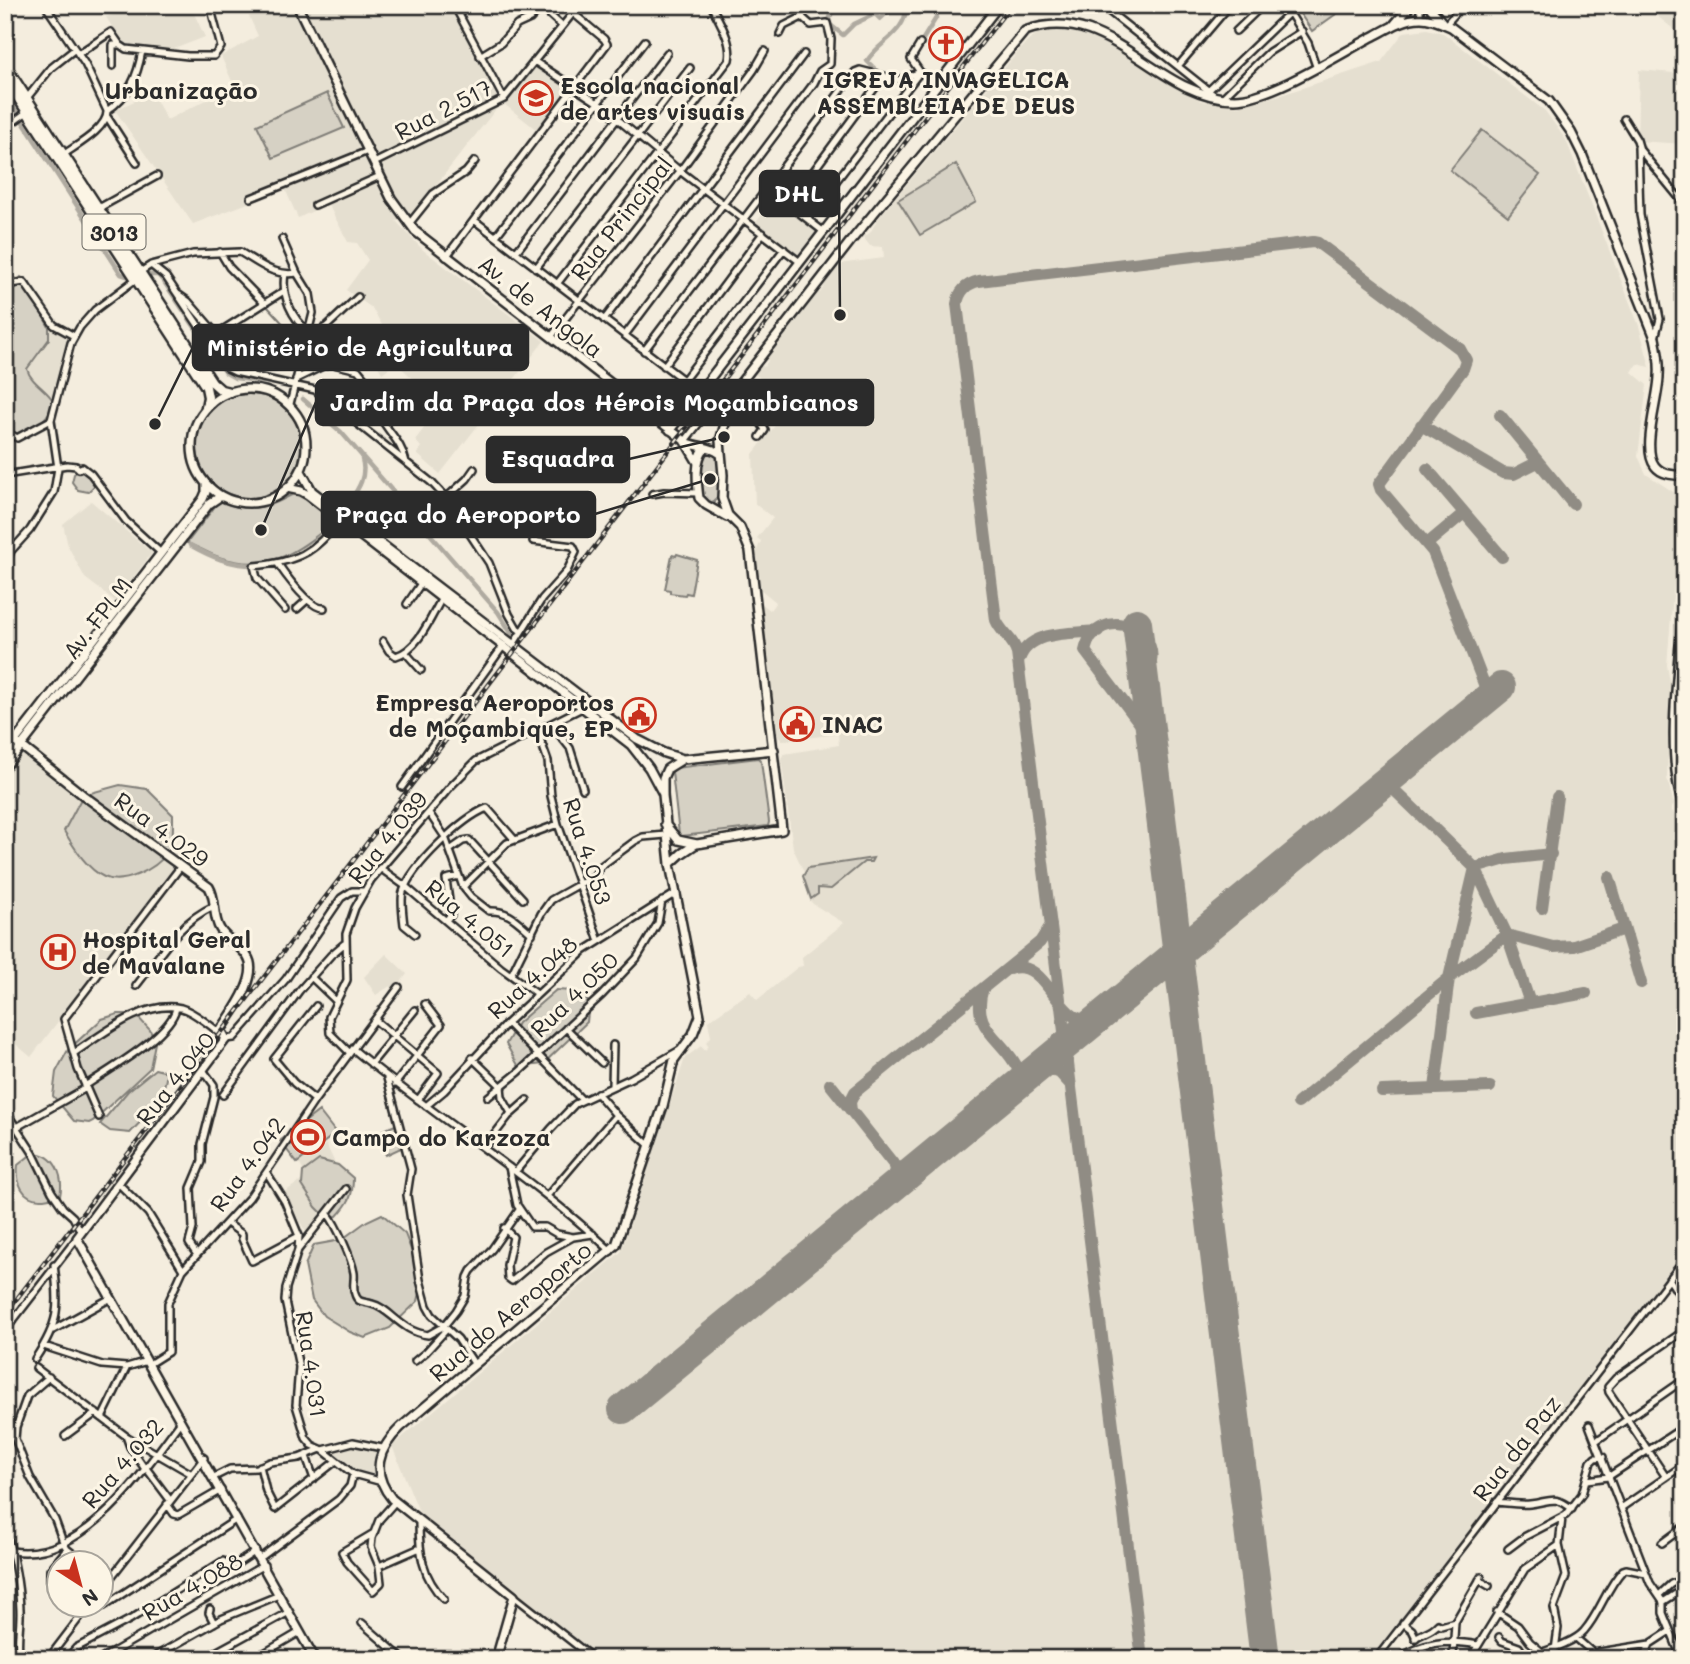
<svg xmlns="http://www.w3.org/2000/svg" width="1690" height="1664" font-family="Mali,sans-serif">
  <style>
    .built { fill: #e5dfd0 }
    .green { fill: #d6d1c4; stroke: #807e78; stroke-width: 2 }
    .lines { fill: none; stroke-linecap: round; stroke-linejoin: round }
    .stream { stroke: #7a7771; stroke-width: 2 }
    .canal { stroke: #afaaa0; stroke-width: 4.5 }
    .taxiway { stroke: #908c84; stroke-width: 12 }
    .runway { stroke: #908c84; stroke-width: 30 }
    .street-casing { stroke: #2b2b2b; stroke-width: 10 }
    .secondary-casing { stroke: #2b2b2b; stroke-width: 12 }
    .primary-casing { stroke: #2b2b2b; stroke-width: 13 }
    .highway-casing { stroke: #2b2b2b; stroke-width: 14 }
    .street { stroke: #fcf5e5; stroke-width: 5 }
    .secondary { stroke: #fcf5e5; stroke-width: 7 }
    .primary { stroke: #fcf5e5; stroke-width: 8 }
    .highway { stroke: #fcf5e5; stroke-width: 9 }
    .rail-casing { stroke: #2b2b2b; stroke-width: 4.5 }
    .rail { stroke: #fcf5e5; stroke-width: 2; stroke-dasharray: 5; stroke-linecap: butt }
    .labels { text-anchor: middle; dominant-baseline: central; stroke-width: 6; stroke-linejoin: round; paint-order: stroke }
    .shield { fill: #fcf5e5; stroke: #6a6863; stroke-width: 2 }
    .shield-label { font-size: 21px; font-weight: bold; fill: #2b2b2b }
    .poi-label { font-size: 23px; font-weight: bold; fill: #2b2b2b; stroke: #fcf5e5; text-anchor: start }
    .street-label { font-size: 23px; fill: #2b2b2b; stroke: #fcf5e5 }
    .neighbourhood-label { font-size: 24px; font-weight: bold; fill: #2b2b2b; stroke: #fcf5e5 }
    .leader { fill: none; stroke: #2b2b2b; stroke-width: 2.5 }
    .callout-dot { fill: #2b2b2b; stroke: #fcf5e5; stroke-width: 2.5 }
    .callout { fill: #2b2b2b; stroke: #2b2b2b; stroke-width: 2.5 }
    .callout-label { font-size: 24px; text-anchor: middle; font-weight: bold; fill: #fff }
  </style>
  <rect width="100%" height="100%" fill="#f4edde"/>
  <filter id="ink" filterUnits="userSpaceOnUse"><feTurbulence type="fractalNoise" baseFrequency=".0143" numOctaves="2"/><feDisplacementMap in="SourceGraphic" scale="14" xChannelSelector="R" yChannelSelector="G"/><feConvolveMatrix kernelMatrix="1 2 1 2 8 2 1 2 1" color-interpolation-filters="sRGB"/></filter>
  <g filter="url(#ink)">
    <path class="built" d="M146,5H150L154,10L161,5H190L205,37L174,49L125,47L106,17Z
      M244,5H451L500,104L410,218L396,221L423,250L544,341L440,474L417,454L421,447L415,440L442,405L396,363L382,373L365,344L385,330L372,308L346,290L368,260L357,243L348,242L328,204L298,218L285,189L193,224L115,110L152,93L167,120L234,86L221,56L258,36Z
      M1649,5H1685V38L1657,16Z
      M1070,21L1101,29L1186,93L1202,101L1238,106L1284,94L1381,62L1404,32L1427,29L1443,33L1532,101L1545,111L1566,140L1639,326L1650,367L1637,364L1632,372L1647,385L1638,456L1646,474L1681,497L1667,665L1671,688L1667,778L1674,805L1671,809L1685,832V1260L1377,1659H596L422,1519L392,1446L621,1252L685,1058L701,1046L705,1050L709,1046L706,1042L711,1037L708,1021L750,992L757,1000L798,967L803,966L802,957L844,923L813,904L809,899L804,872L793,848L781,758L784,754L839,745L838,734L782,741L774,730L762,604L770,610L776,602L760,589L756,552L761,541L757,538L773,518L755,504L753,454L791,405L754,373L760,365L764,367L768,361L766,357L816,292L820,293L825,285L824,282L837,266L846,263L884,258L883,247L870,246L863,237L870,233L877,220L1027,41L1045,28Z
      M538,65L568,89L537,130L504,104L529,70Z
      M1639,70L1685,74V144L1637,141Z
      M775,198L818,230L797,258L754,225Z
      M21,283L50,327L54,326L70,335L47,417L17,436L5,429V293Z
      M91,501L152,553L115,601L85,578L68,546L63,524Z
      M5,733L174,869L31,1057L5,1035Z
      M386,954L407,974L394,991L390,986L376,995L364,977Z
      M326,1144L345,1185L307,1234L283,1193L307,1177L299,1163Z
      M354,1444L378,1450V1479L352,1473L327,1453L343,1445Z"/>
    <path class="green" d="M1294,5H1345L1346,7L1312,31Z
      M327,93L344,128L273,158L257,125Z
      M1482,130L1540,175L1508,216L1450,170Z
      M956,164L976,202L920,235L898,200Z
      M21,277L30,283L31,294L49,327V339L27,369C31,383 47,389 54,402C49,418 35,429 20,436L5,431V295Z
      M197 446a52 52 0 1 1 104 0a52 52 0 1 1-104 0Z
      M708,450L718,456C721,470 727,500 709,503C696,492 700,469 704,453Z
      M85,466L97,483L88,492L78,490L72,482L74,474Z
      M294,494L305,496L335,521C300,551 270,573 222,558C210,555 199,547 187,543L219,501C236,508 254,510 272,504C280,502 286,497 294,494Z
      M677,554L697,560L691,594L686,593L685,595L670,593V590L665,589L672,555L676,556Z
      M758,758L761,761L769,822L768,826L682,836L679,834L672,772L675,768Z
      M120,785L147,789L173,815C173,827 174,842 167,853C156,869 123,886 104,877C86,868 74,847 64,831L83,795Z
      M873,858L871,862H864L831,889L818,888V894L811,899L803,876L808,868Z
      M556,990L573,991L589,1002L587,1022L543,1064L519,1067L506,1044L518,1023Z
      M118,1014H135L150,1030L155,1043L150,1068L93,1121L89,1123L74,1121L53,1096L56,1072L68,1050L102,1019Z
      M155,1069L167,1072C163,1104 150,1111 130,1133L110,1131L100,1124L128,1091Z
      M319,1111L336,1133L297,1163L280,1141Z
      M395,1125L403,1147L386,1155L376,1133Z
      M33,1153C56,1154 64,1176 60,1196C54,1197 47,1199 42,1199C22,1200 16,1182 18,1165Z
      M319,1160L338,1165L353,1178C353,1196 349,1203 337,1216L326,1217L316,1207L302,1185L303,1172Z
      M382,1214L405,1234L423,1281L418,1301L390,1328L365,1338L350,1332L324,1316L312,1300L305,1265L314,1245L341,1240L367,1221Z"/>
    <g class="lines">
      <path class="stream" d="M148,275H158L164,282L226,373L235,378L272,383
        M267,306L287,328
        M49,423L51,434"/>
      <path class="canal" d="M832,12L828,23L843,35L854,24L875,14L880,19L895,5
        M918,47L936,18L938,5
        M882,76L867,61C878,42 908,32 906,5
        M5,94L121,274L127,276
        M148,275H158L164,282L226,373L235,378L273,383
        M303,399L341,432L498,612L515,639H517
        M345,509C355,493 368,479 362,459
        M190,545C211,557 230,565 255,565
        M294,556L310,545L332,526"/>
      <path class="taxiway" d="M1500,415L1573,504
        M1421,425L1503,473L1514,474L1538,462
        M1427,469L1502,557
        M1427,544L1464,513
        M1019,660C1029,629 1072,634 1098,631
        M1144,677C1176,631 1096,599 1085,651L1144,729L1153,747
        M1386,782L1475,868L1507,935L1530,1003
        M1609,877L1641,983
        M1542,908L1557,797
        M1009,969C1051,954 1058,1039 1100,1016
        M983,988C969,1031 1005,1038 1019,1071L1017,1083L1005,1095
        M1476,1013L1586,993
        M1069,1052L1073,1042L1082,1031
        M1029,1066L1059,1072L1070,1084
        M830,1084L895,1166
        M1435,1088L1449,978L1475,868L1506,859L1551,854
        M1382,1091L1490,1087
        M1298,1103L1449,978L1507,935L1553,947L1574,946L1624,929
        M851,1111L850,1102L855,1092L1040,942L1051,925
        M892,1187L897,1175L895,1166L906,1170L919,1165
        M1142,1659L1017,653C1014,639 1001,633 996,620L957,304C959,291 966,284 979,281L1313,242L1318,243L1460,349L1466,360L1463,369L1379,484L1381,490L1433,552L1489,697"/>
      <path class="runway" d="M1137,623L1265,1659
        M623,1409L1501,687"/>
      <g class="street-casing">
        <path id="street" d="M45,5L85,64L107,111C108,128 77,145 63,155
          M454,5L504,99
          M539,5L562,26
          M1101,5L1214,95
          M1285,5L1308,43L1316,66
          M1420,5V18
          M1070,11L1076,5
          M1446,24L1463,5
          M1236,31L1263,5
          M780,34L784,26L802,17
          M920,44L911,59L920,72L937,84
          M78,54L111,32L120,45L126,49L188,56H214L221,47L212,13
          M480,56L501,43L517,25L530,19L541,7
          M534,61L598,103L680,171L800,262
          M1179,65L1230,5
          M113,66V45H120
          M1209,90L1290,12
          M27,98L51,68L75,49
          M1222,98L1269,52L1302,31
          M107,111C130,94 137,78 142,51
          M108,118L137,163
          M1624,119L1637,140L1640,150L1685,205
          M5,135L12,123L27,112
          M1638,147L1640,215L1660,319L1655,338
          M374,163L504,99L573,13
          M251,198L368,151
          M315,205L380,176
          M99,208L157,176
          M807,219L920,72
          M474,220L699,392
          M409,224L433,194L466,172L475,161
          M824,232L793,208L792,200L883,77
          M496,236L645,41
          M282,239L297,273L310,294L313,313L290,404
          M220,252L229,267L263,302
          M516,252L667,53
          M446,257L607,44L604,39L573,13L568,5
          M151,265L193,254L240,252C259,263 274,277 297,273
          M536,268L690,68
          M140,272L151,265L166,277L227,368L235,372L315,390L431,482L446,498L489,563L509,614L517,628L521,631
          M285,274C281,295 292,319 309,332
          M5,282L12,284L24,282L54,325L74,336
          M557,284L729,60C733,42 719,21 711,5
          M178,294L188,301L251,374
          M604,320L804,54
          M216,334L284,291
          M625,335L814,83L820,71L830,64L831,39L827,23L811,25L802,17L805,9L802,5
          M551,337L680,171L754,70L765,51
          M305,340L326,327L358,297
          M644,351L855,72L860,70L899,80L920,72
          M664,366L763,233
          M296,379L329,363L358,370C374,387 371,402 382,420C391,435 402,444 406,462
          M683,381L784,249
          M732,399L758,418L765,430L760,437
          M5,431L17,438L51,420
          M685,441L721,395
          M5,475L67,465L76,466L79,469L82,467L91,474L126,521L161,553
          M652,494L664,492L698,493
          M446,498L467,479L474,469
          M278,564C287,577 310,609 324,608
          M5,565L11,551L30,530L54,492L58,468L51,420L71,343L80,327L95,310L136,279
          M407,604L422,582
          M297,609L307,600
          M285,610L257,578L254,566C295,562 315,554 340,519
          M383,641L389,651L396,656C418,650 431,617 442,598
          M513,645L542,599L567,571L576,552L573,546L533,541
          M405,652L421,670
          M5,717L7,720
          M551,724L570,748L583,789
          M537,730L548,761L551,796L558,824L599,941
          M402,787L504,645
          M429,813L445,837L463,887L471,897L489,911C509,910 518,922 532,934
          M450,850L463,841L469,840L523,899
          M380,868L405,886L501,968L537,994
          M463,887L507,843L558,824
          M446,920L451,915L446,879L459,876
          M415,934L404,925C403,917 401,898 403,892C411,866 462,818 487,808L514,839
          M511,975L541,914L551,900L594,876L601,866L635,841L643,837L666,835
          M311,977L336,1001
          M136,986C160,956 178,922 214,906
          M375,1020L438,1073L418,1100
          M507,1023L582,1100
          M566,1028L602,1063
          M353,1049C437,1119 531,1176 611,1251
          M74,1053C103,1034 144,1000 181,1008C193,1011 217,1030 226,1039L234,1038L286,979L341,898L352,891H364
          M350,1053L330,1033L329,1017L347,980L346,934L355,908L371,880L451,786L476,761L584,707
          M472,1058L501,1086L502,1097L511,1113L484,1148
          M371,1064L415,1010
          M387,1078L411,1169L407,1195L420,1280L427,1306L432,1315L458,1339L475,1365
          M395,1084L441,1025L425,1004
          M612,1085L613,1045
          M85,1086C108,1070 171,1035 176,1008
          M597,1093L616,1115L649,1145
          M223,1095L299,991L331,955L344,944
          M488,1097L519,1072L602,995L637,958L658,923L662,901
          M315,1100L294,1083L274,1059L316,1006
          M426,1106L444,1091L507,1023L584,951L676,893
          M5,1110L33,1153L52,1192L63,1208L73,1217L81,1232
          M510,1115L527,1100
          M99,1117L78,1069L64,1019L181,866
          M17,1127L86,1088
          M509,1167L517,1205L532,1227H545L557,1234L573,1237L593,1234
          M516,1171L551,1129L575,1104L631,1078L680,1050
          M267,1173L285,1202L299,1236L298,1250L286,1288L285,1301L299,1367L296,1405L306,1438L312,1445L323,1450L353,1474L382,1482
          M118,1183L148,1213L183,1270
          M547,1196L616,1115
          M328,1214C336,1224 352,1259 354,1273C355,1280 352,1287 355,1294C358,1304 364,1301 372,1304C390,1308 401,1332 428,1335L444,1326L456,1311L465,1296L468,1277L471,1271L492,1249L519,1210
          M227,1223L242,1234V1239L252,1261L299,1236
          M504,1228L513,1237L507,1265L508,1278L512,1281L546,1252L573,1237
          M298,1250L346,1189
          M197,1255L189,1243L193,1228L191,1188L202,1162V1144L214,1097V1085L203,1070
          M1669,1279L1685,1303
          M1674,1287L1685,1280
          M53,1330L111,1298
          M5,1331L77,1238
          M44,1346L102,1365L127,1367L147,1361
          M35,1359C59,1323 60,1307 54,1265
          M415,1361L426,1352L447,1329
          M149,1364L168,1352V1303L183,1270L249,1198L315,1100L399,987
          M36,1368L126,1436L190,1473
          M49,1377L27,1396L16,1427L15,1439L30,1477L55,1520L63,1542L67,1549L84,1562
          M102,1418L127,1367
          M1589,1425L1650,1583L1663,1602V1613L1682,1659
          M65,1436L96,1413
          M126,1436L130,1447L145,1469
          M1596,1441L1685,1379
          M323,1450L353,1442L382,1448
          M306,1456L314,1479
          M260,1466L266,1491L275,1509L336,1461
          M146,1468L170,1500
          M214,1477L230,1469L256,1468L270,1462L299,1458L321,1449
          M1666,1477L1609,1392L1608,1387L1616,1378L1685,1330
          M1587,1480L1608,1477L1685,1426
          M1496,1502C1507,1503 1519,1505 1530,1504C1550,1502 1554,1494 1572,1509
          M167,1504L174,1514L178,1515L221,1490
          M1621,1508L1685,1464
          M419,1522C419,1551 422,1578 444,1599
          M5,1528C13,1554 19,1582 20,1609C21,1626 16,1642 20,1659
          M374,1533L342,1552L347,1562L373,1591L381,1583L379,1566L371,1547L372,1538L379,1520L395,1502
          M1662,1543L1685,1526
          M1508,1549L1524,1537L1566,1515L1582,1494L1591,1462L1595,1458L1603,1457
          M12,1551C85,1563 143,1471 181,1421
          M260,1558L339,1499L350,1486L353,1474
          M379,1566L420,1548
          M1479,1580L1489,1586
          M50,1588V1570L67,1549
          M102,1589L204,1458
          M1659,1595L1671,1584L1685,1578
          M514,1596L594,1659
          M1663,1602L1685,1588
          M210,1609L209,1613L214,1623
          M85,1611L104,1606L237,1519
          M1497,1612L1518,1626L1530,1642L1542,1652
          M362,1623L403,1659
          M1403,1623L1412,1630L1416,1638
          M1499,1637L1502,1641L1519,1647L1526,1658
          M1415,1638C1424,1632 1431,1632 1438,1624L1441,1626L1455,1622
          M1576,1638L1593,1653
          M1453,1656L1455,1622L1481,1577
          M48,1659L90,1604
          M66,1659L76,1648L131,1619L223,1561L232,1567L256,1551
          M101,1659L264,1565
          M150,1659L221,1619L279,1595
          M203,1659L289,1612
          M254,1659L300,1632
          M1376,1659L1685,1259
          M1397,1659C1424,1642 1447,1639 1478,1645
          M1470,1659L1525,1569L1559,1545
          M1524,1659C1541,1652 1573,1644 1584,1631C1600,1613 1606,1588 1623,1570L1626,1569L1646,1573
          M1556,1659L1555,1650L1558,1628L1554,1608L1566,1576L1559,1545L1562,1518
          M1589,1659L1593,1653L1650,1644L1670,1631
          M1644,1659L1650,1644"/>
      </g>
      <g class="secondary-casing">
        <path id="secondary" d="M297,5L391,198L415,231L685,441L698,463
          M1428,5L1443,23
          M1393,26L1411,5
          M192 446a57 57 0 1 1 114 0a57 57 0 1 1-114 0Z
          M670,430L999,5
          M685,442C697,447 712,447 719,453
          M705,448C694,460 697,483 699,498L706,505L727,517
          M301,471L312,491L637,739L664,753L683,759
          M287,488L301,491L308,495L631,745L649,768L663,794
          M5,733L83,795L209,887C217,900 212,916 220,929C227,941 240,945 247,956C261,976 231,1014 221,1030L226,1039L77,1238L315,1659
          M5,754L203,499L206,492V484
          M5,767L209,504L221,496
          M665,824L678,840L697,844L782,830L750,551L740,527L728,515L722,498L723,475L720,441L735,390L850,242L1025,31C1110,0 1154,98 1235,99C1271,99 1341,53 1376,35C1389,28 1405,18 1421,18C1431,18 1442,23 1451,27L1549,101L1571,132L1582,154L1655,338C1658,351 1660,363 1659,376C1659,398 1641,449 1655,466C1662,475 1674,475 1685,476
          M670,864L681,854L696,844
          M496,1659L514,1596L392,1499C370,1472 378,1449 401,1427L616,1245L663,1106L674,1060L693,1034L700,1016L670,864L663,795V778L667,769L683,759L774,750"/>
      </g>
      <g class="primary-casing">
        <path id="primary" d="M5,65L212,382L221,390L229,392
          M5,78L206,387L208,397L206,407"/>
      </g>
      <g class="highway-casing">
        <path id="highway" d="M1685,600C1681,659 1665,754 1685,808
          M1679,756L1685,774"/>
      </g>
      <use href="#street" class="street"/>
      <use href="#secondary" class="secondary"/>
      <use href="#primary" class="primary"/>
      <use href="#highway" class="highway"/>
      <g class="rail-casing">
        <path id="rail" d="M5,1314L1011,5"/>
      </g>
      <use href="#rail" class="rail"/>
    </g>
  </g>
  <defs>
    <g id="church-ring" transform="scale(1.75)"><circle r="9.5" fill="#fcf5e5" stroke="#c8321e" stroke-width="1.5"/><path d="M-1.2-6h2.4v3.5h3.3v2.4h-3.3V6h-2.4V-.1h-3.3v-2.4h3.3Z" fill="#c8321e"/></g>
    <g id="university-ring" transform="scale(1.75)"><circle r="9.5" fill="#fcf5e5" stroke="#c8321e" stroke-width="1.5"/><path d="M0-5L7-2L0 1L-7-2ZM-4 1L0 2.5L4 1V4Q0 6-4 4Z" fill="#c8321e"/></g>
    <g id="civic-ring" transform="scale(1.75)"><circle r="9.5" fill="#fcf5e5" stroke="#c8321e" stroke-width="1.5"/><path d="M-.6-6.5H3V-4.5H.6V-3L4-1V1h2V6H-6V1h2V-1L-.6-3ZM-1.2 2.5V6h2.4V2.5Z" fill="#c8321e"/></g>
    <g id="hospital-ring" transform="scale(1.75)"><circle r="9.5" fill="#fcf5e5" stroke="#c8321e" stroke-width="1.5"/><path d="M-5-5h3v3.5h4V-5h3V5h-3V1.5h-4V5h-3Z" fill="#c8321e"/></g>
    <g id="stadium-ring" transform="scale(1.75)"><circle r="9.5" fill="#fcf5e5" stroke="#c8321e" stroke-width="1.5"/><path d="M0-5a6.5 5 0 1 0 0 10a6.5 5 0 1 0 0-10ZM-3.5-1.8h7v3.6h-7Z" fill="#c8321e"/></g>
  </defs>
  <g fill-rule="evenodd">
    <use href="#church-ring" x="946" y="44"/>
    <use href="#university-ring" x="536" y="98"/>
    <use href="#civic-ring" x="639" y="715"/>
    <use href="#civic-ring" x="797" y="724"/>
    <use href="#hospital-ring" x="58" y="952"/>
    <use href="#stadium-ring" x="308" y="1137"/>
  </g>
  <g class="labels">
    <rect class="shield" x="82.5" y="214.5" width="63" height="35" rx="5"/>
    <g class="shield-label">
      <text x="114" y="232">3013</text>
    </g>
    <g class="poi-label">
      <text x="946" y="79" text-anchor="middle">IGREJA INVAGELICA<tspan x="946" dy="26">ASSEMBLEIA DE DEUS</tspan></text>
      <text x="560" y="85">Escola nacional<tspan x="560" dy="26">de artes visuais</tspan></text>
      <text x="614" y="702" text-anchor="end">Empresa Aeroportos<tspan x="614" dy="26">de Moçambique, EP</tspan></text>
      <text x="822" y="724">INAC</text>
      <text x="82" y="939">Hospital Geral<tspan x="82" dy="26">de Mavalane</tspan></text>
      <text x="332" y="1137">Campo do Karzoza</text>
    </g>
    <g class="street-label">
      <text transform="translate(443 109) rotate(-27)">Rua 2.517</text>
      <text transform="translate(621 218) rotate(-52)">Rua Principal</text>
      <text transform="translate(541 306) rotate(38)">Av. de Angola</text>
      <text transform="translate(97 618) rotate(-52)">Av. FPLM</text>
      <text transform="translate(162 829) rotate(36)">Rua 4.029</text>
      <text transform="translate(387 837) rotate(-51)">Rua 4.039</text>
      <text transform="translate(588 851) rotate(72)">Rua 4.053</text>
      <text transform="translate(470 918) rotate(40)">Rua 4.051</text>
      <text transform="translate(532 977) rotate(-42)">Rua 4.048</text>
      <text transform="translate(574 994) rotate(-44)">Rua 4.050</text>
      <text transform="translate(175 1078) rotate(-52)">Rua 4.040</text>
      <text transform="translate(247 1164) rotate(-54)">Rua 4.042</text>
      <text transform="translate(510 1311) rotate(-40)">Rua do Aeroporto</text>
      <text transform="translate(312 1364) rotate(82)">Rua 4.031</text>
      <text transform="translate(1516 1448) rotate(-52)">Rua da Paz</text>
      <text transform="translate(122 1463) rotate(-49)">Rua 4.032</text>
      <text transform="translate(192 1586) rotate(-30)">Rua 4.088</text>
    </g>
    <g class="neighbourhood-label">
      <text x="181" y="89">Urbanização</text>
    </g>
  </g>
  <path class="leader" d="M840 315L839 193M155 424L193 347M261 530L316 402M724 437L629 459M710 479L595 514"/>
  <g class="callout-dot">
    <circle cx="840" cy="315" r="7"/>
    <circle cx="155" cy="424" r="7"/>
    <circle cx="261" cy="530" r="7"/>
    <circle cx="724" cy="437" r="7"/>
    <circle cx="710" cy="479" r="7"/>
  </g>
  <g class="callout">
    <rect x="760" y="171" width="79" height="45" rx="7"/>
    <rect x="193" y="325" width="335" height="45" rx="7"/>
    <rect x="316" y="380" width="557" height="45" rx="7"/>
    <rect x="487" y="437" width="142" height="45" rx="7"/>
    <rect x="322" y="492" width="273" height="45" rx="7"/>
  </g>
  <g class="callout-label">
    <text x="799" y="202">DHL</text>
    <text x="360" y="356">Ministério de Agricultura</text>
    <text x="594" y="411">Jardim da Praça dos Hérois Moçambicanos</text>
    <text x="558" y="467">Esquadra</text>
    <text x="458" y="523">Praça do Aeroporto</text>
  </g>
  <rect width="1690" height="1664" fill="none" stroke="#fcf5e5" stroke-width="28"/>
  <rect x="14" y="14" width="1662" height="1636" fill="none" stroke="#2b2b2b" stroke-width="2.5" filter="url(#ink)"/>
  <g transform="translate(80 1584) rotate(144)"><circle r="33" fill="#fcf5e5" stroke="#a8a49b" stroke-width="2"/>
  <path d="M0-5L12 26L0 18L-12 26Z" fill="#c8321e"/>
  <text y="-10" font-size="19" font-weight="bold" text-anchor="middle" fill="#2b2b2b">N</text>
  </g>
</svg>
